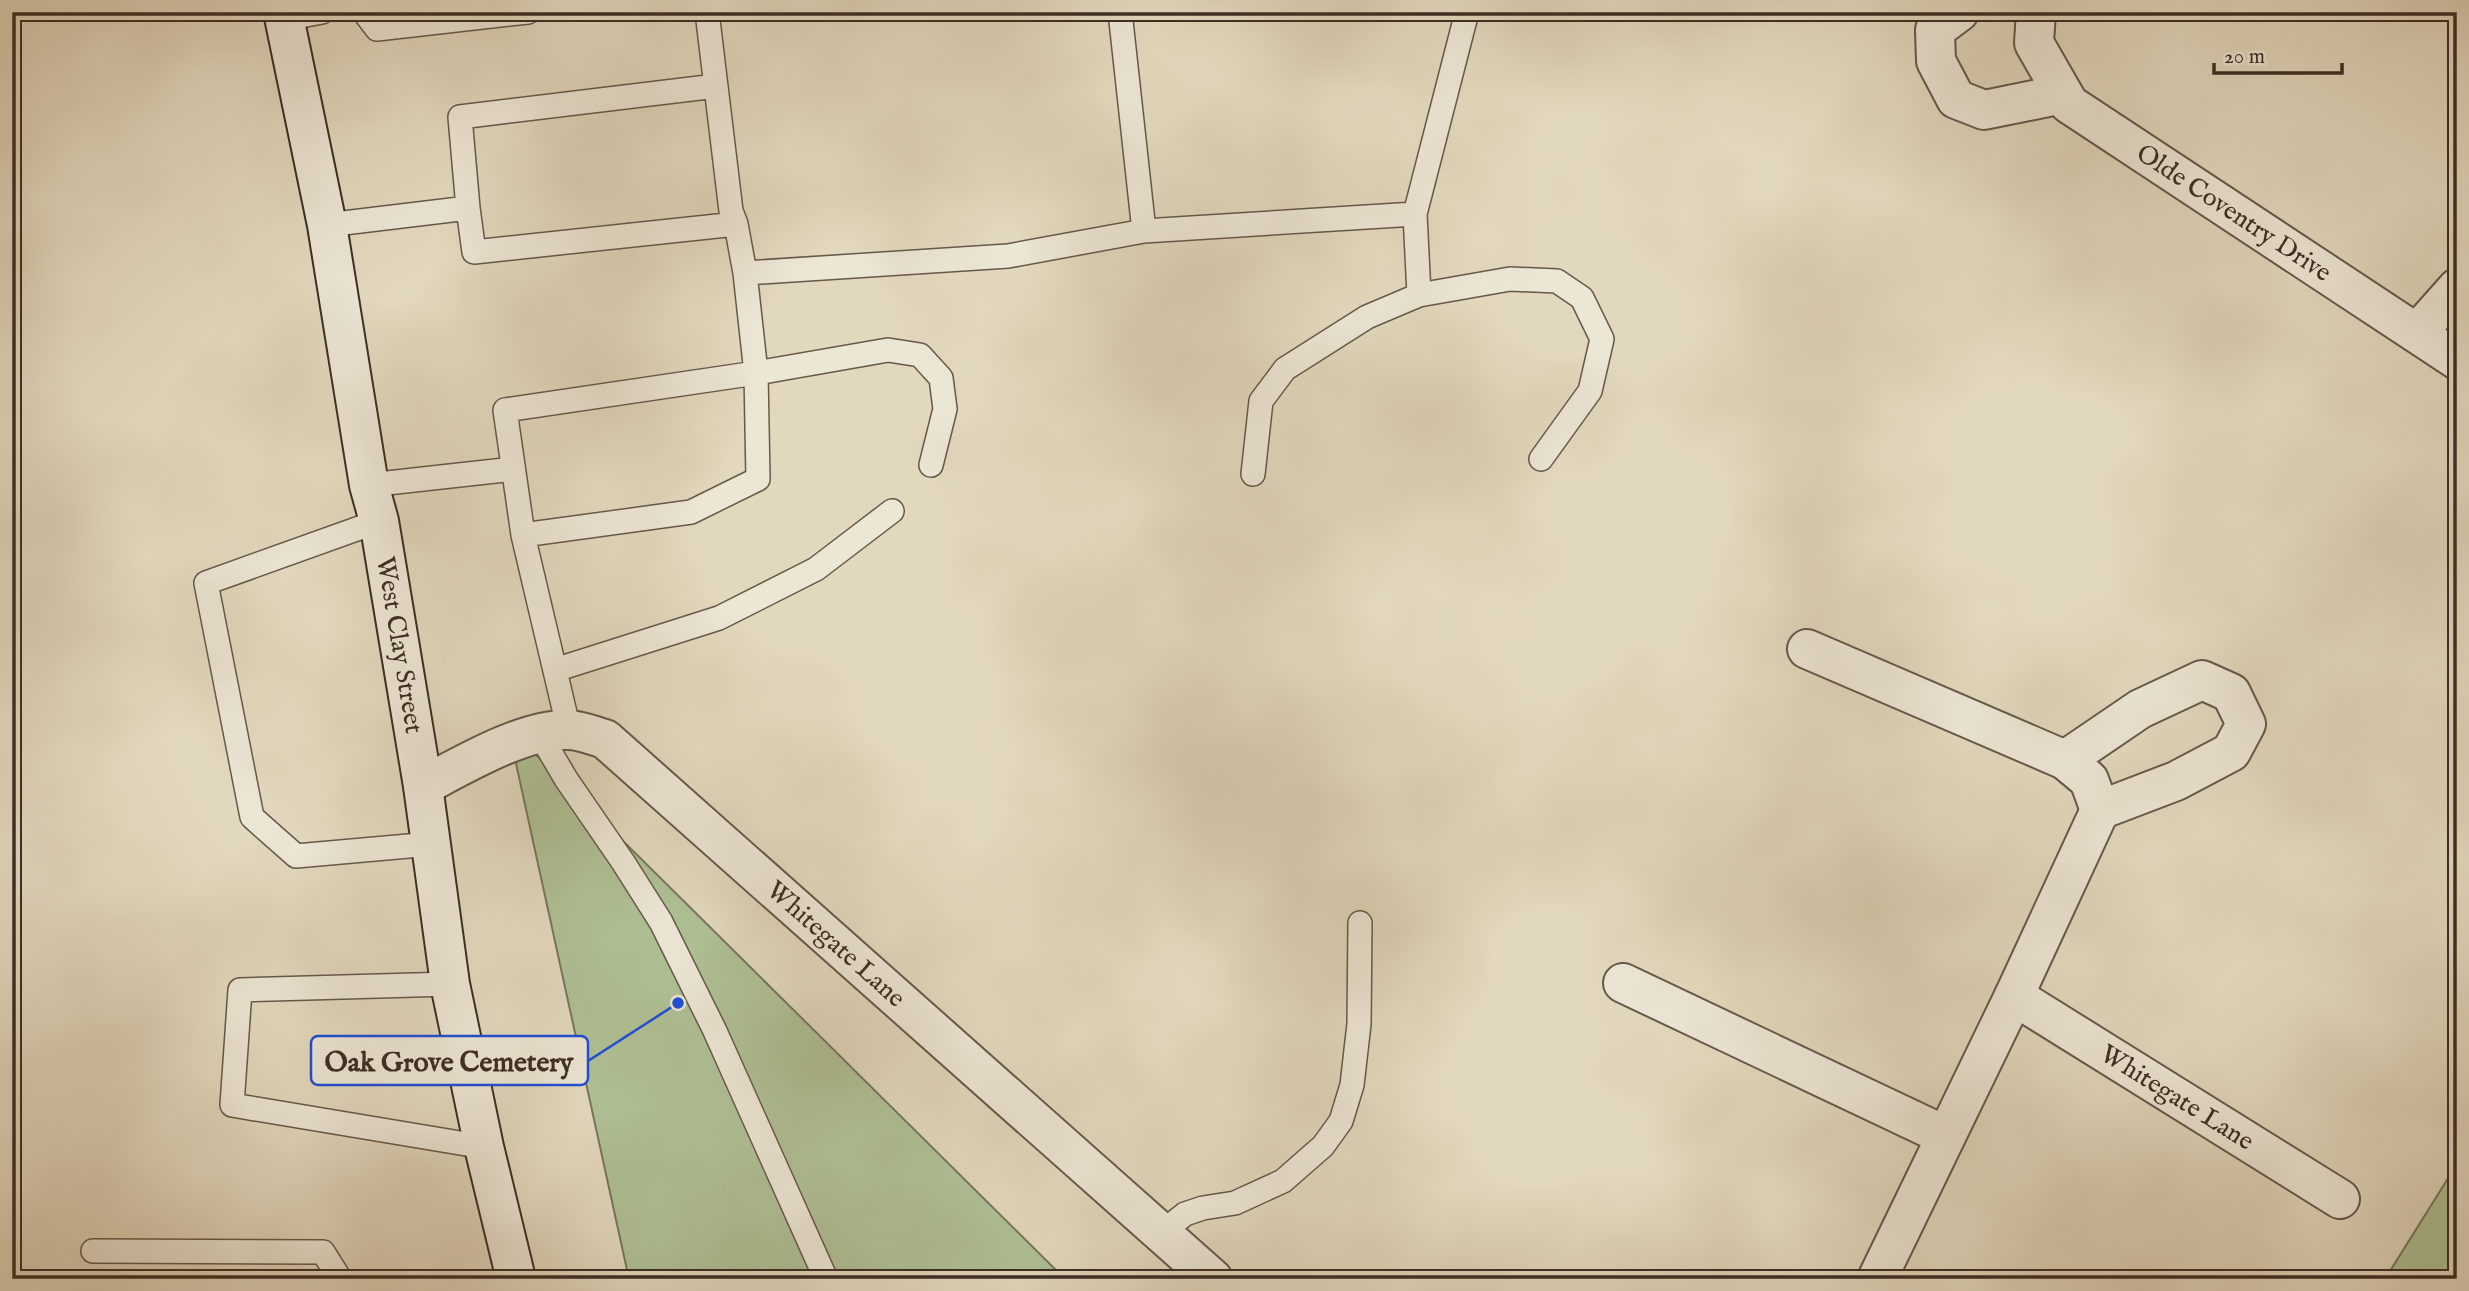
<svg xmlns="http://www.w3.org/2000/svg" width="2469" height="1291" font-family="'IM FELL English',serif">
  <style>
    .green { fill: #afc095; stroke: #76775c; stroke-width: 2 }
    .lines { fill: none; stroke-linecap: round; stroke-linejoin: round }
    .lane-casing { stroke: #66584a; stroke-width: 26 }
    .street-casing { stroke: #66584a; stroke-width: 42 }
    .secondary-casing { stroke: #3c2e24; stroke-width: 42 }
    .lane { stroke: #ece6d5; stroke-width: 23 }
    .street { stroke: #ece6d5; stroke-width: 38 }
    .secondary { stroke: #ece6d5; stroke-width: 38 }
    .labels { text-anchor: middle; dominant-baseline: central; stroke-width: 7; stroke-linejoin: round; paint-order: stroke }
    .street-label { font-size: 26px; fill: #3c2e24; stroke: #ece6d5 }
    .leader { fill: none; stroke: #1d4ed8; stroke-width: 2.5 }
    .callout-dot { fill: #1d4ed8; stroke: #ece6d5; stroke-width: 2.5 }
    .callout { fill: #ece6d5; stroke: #1d4ed8; stroke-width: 2.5 }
    .callout-label { font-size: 28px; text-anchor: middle; font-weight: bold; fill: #3c2e24 }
  </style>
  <rect width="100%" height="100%" fill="#e2d8be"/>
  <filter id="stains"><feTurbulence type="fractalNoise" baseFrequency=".00286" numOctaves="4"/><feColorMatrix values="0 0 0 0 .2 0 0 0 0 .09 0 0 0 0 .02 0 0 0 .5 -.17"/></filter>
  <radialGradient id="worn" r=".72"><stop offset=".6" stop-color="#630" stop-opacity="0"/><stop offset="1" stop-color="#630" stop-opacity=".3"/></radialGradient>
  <path class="green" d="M508,727L1065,1279H629Z
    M2457,1164V1279H2385Z"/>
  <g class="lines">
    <g class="lane-casing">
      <path id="lane" d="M364,12L377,29L528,12
        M707,12L731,211L736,224L745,273
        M1120,12L1144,231L1415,214L1467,12
        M284,19L322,12
        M468,208L460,117L716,86
        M1415,214L1419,295L1510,279L1557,281L1582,298L1602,339L1590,391L1541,459
        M327,225L468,208L474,252L736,224
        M931,465L945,409L941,378L920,355L888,350L756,373L505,410L523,535L691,512L758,479L756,373L745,273L1008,256L1144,231
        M1253,474L1261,401L1285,369L1367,317L1419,295
        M369,485L513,469
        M379,521L206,583L252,817L296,856L431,844
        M523,535L569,730
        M555,670L719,618L816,569L892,511
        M539,733L566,779L623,862L661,922L715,1031L826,1279
        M450,984L240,990L232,1105L484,1147
        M1160,1234L1185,1214L1203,1208L1235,1203L1283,1181L1323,1146L1341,1121L1352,1085L1359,1024L1360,923
        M93,1251L323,1252L340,1279"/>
    </g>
    <g class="street-casing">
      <g id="street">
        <path d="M1959,12L1935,30L1936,61L1956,99L1984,110L2063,94"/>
        <path id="s1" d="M2036,12L2034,43L2069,104L2457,360"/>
        <path d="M2417,333L2457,288"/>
        <path d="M1807,649L2065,760L2089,780L2100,810"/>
        <path id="s2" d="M423,786C461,766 525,728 568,730C580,730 594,736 605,739L1213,1279"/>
        <path d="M1623,983L1946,1136"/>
        <path id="s3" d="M2014,996L2340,1199"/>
        <path d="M1877,1279L2014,996L2100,810L2176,781L2231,752L2246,724L2231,693L2202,680L2140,709L2065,760"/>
      </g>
    </g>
    <g class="secondary-casing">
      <g id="secondary">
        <path id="s4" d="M283,12L327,225L369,485L379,521L423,786L450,984L484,1147L516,1279"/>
      </g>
    </g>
    <use href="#lane" class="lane"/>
    <use href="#street" class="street"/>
    <use href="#secondary" class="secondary"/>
  </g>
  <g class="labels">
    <g class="street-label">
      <text stroke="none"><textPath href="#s1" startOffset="299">Olde Coventry Drive</textPath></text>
      <text stroke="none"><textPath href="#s4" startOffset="644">West Clay Street</textPath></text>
      <text stroke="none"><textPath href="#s2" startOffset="504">Whitegate Lane</textPath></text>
      <text stroke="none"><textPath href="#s3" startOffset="192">Whitegate Lane</textPath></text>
    </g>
  </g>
  <path class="leader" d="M678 1003L588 1061"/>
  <circle class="callout-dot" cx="678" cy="1003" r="7"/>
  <rect class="callout" x="311" y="1036" width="277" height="49" rx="7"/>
  <g class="callout-label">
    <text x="449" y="1071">Oak Grove Cemetery</text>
  </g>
  <rect width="2469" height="1291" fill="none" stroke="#e2d8be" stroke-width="42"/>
  <rect x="14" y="14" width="2441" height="1263" fill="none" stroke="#3c2e24" stroke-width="3.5"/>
  <rect x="21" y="21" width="2427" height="1249" fill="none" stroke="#3c2e24" stroke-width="2"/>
  <path d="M2214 63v10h128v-10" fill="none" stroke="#3c2e24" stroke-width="3.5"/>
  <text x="2224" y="63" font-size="21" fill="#3c2e24" stroke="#ece6d5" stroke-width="5" paint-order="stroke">20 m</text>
  <rect width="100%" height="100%" filter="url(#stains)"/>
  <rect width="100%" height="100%" fill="url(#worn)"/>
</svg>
